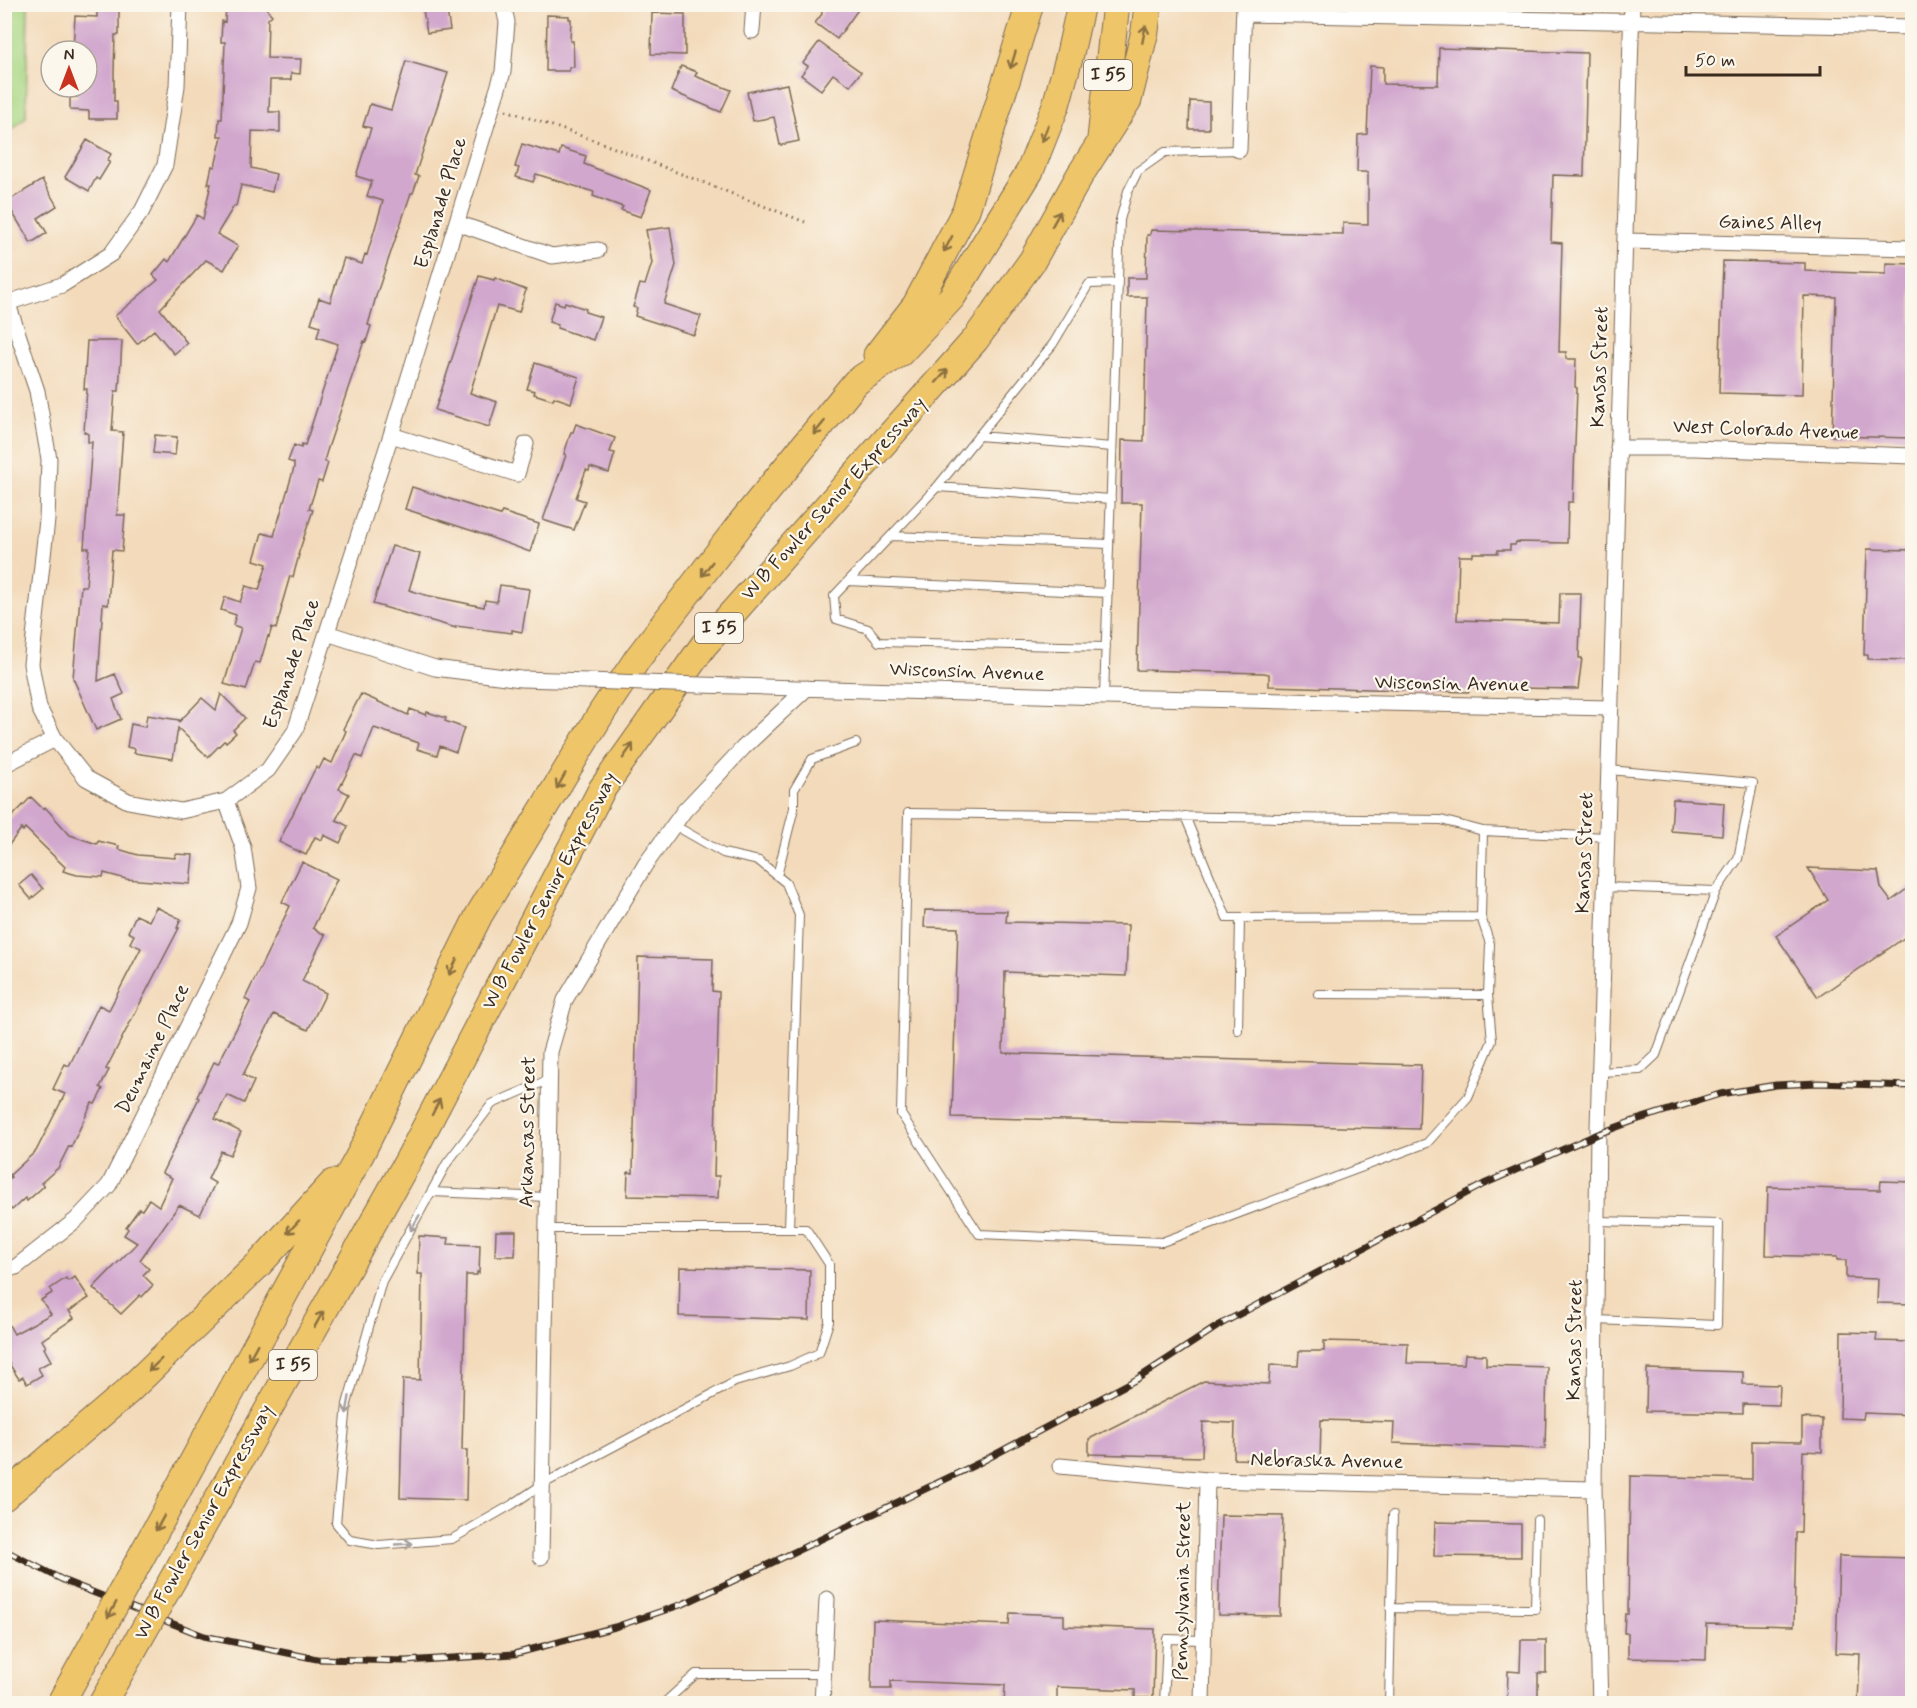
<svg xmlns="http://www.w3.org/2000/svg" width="1917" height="1708" font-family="Mynerve,sans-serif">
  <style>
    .green { fill: #a9d784; stroke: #728051; stroke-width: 1.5 }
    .building { fill: #d1a7ce }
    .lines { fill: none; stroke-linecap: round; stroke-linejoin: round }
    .service-casing { stroke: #7b6855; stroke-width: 10 }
    .minor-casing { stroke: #7b6855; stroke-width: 17 }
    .motorway-casing { stroke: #7b6855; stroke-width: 29 }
    .path { stroke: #7b6855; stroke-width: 3; stroke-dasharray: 1.5 4.5; stroke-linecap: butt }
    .service { stroke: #fff; stroke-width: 8 }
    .minor { stroke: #fff; stroke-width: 15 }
    .motorway { stroke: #eec569; stroke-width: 27 }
    .rail-casing { stroke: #3b2a1e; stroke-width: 7 }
    .rail { stroke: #fbf7ec; stroke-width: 4.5; stroke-dasharray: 14; stroke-linecap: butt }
    .minor-bridge-casing { stroke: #7b6855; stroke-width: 17; stroke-linecap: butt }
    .motorway-bridge-casing { stroke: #7b6855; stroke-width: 29; stroke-linecap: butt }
    .minor-bridge { stroke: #fff; stroke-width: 15 }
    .motorway-bridge { stroke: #eec569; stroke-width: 27 }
    .oneway { stroke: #8c7040 }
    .oneway2 { stroke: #a79f9a }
    .labels { text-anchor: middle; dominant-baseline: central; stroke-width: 4.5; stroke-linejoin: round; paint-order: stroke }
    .shield { fill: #fbf7ec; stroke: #75685c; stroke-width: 1.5 }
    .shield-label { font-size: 18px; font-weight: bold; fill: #3b2a1e }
    .street-label { font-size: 20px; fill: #3b2a1e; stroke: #fbf7ec }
  </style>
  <rect width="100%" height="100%" fill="#fbf7ec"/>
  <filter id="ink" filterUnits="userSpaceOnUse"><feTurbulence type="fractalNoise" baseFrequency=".0167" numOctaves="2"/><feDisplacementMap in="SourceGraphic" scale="12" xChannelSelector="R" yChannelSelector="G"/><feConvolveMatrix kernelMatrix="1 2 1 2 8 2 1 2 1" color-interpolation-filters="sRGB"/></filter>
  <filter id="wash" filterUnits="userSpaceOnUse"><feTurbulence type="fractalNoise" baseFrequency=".008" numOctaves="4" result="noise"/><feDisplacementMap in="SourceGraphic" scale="24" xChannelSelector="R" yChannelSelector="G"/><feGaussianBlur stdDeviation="1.35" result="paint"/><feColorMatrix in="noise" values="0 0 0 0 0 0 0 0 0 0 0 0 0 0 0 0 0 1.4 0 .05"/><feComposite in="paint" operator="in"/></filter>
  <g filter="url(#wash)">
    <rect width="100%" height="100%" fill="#f3daba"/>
    <path class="green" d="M5,4L28,5L26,117L5,136Z"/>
    <g id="blocks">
      <path class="building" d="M97,4H119V35H115L114,72V101H117V119H89V111L70,110V97H77V87H87V51H74L73,49L75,16L97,17Z
        M226,4L268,5V11L272,15L268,19L267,58L301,59L300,74L291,73V80H270L269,112H280V132L252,131L251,168L276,174L272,192L241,185L236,206H234L217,234L238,246L224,270L206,260L160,309L187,343L174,354L154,330L137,344L115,316L158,280L153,275L166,259L169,262L197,215L203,219L211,184H208L212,166L215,167L222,136H218L219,119H222L225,42H221L222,21L225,22Z
        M422,4H446L450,30L427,33Z
        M828,4H862L837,39L815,23L822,14L821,8H826Z
        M652,13L685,14V55L651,54Z
        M547,15L569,16V19H571L570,41H573L574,67H569V71H546Z
        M819,42L861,72L850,86L833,74L821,90L801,75L808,66L803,63Z
        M1439,48L1587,53L1584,176L1553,175L1551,242L1562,243L1559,352H1566V359H1576L1575,387L1577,388L1573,502H1568L1567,543L1516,542L1515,545H1510V550H1498V553H1473V556H1459L1457,620L1559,623L1560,593H1581L1579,658H1582L1578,689L1469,687V692L1269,686V674L1264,673L1137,670L1142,503H1121L1122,440L1144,441L1147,297H1127V278H1146L1147,235H1150L1151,230L1343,234V223L1368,224V172H1357L1358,135L1367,134L1370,66L1383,67V84L1438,85Z
        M406,61L448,73L415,175L419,176L413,193H411L377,293L368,325L371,326L366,342L364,341L327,451L324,461L328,463L322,482L318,481L309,509L313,510L298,555H299L293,577L290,576L281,607H282L276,629L272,627L269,637L268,636L260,663L255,662L246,690L224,684L241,628L233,625L236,615L221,610L225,597L240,602L246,586L259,590L267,564L254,560L262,533L274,536L294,468V463L288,461L294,445L301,448L302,444L305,445L338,344L317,337L320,326L311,323L319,298L330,302L344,258L362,264L365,254L367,255L383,201L367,196L372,181L356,176L371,128L363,126L370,104L391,110Z
        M681,66L697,72L695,76L731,90L721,112L671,91Z
        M787,84L799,141L780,145L774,117L753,121L747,92Z
        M1190,101L1209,102V129H1189Z
        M87,140L111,154L107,161L110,162L99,180L96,178L89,191L65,177Z
        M522,144L559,155L561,148L586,156L584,164L651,190L641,217L621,210L623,207L593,196L594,192L536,174L533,182L516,177L519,168L515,167Z
        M42,180L57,206L38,218L47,233L31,243L6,202Z
        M670,227L676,265L664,304L701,316L694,335L635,316L637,308L633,307L640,284L645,285L652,263L646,230Z
        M1723,261L1805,263V271L1886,274V263L1912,264V438L1832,436L1836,297L1804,296L1802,395L1719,393Z
        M479,276L494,280L495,278L526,290L519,312L497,306L470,393L497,402L489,427L435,410Z
        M555,302L564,305L565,302L586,309L585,312L601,317L593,340L557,328L558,325L549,322Z
        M87,341H122L119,391H115L112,431L123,432L117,515H125L122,551L112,550L108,605L103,604L98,681L115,674L124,694L113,699L121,719L96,730L73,678L81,586H86L89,548H84L92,442H88V434L84,432L87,389H84Z
        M535,363L579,377L571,403L554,397L553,400L534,394L535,391L527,389Z
        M576,424L615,438L610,452L615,453L609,473L590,467L589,471L586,470L576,498L585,501L574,530L543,520L566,455L564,454L571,432H573Z
        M155,435L177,437L175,455L153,453Z
        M412,487L500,515L502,512L539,524L530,552L476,532L405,509Z
        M392,546L420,554L409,590L425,595L484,607L485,600L497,602L500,585L529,589L522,632L512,630V633L456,626V628L373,604Z
        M1867,549L1912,550V660L1868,659V655H1864Z
        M221,694L245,718L233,730L236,733L226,742L224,741L208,757L178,728L173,759L134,753L135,749L127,747L131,724L145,727L147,715L179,720V722L202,698L216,710Z
        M361,694L408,715L410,709L426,715L427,712L446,718L445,721L464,728L456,752L440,746L437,755L417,749L419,743L374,728L362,758L356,755L339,789L349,794L336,820L348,826L340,843L324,835L322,840L315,837L306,855L279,842L316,767L319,769L324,759L332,763L346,731L343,729Z
        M31,797L43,809L45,807L70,835L97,844L98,841L119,846L118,849L138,855L175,858V854L193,855L190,884L126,879L104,873L103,877L77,875L63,871L65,867L25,828L23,831L21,829L5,850V824Z
        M1673,799L1724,803L1722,835L1671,831Z
        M302,862L337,879L313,928L325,935L302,981L326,993L308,1030L274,1014L243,1075L254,1081L244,1103L227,1095L215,1119L241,1132L230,1155L221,1151L208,1179L215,1183L200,1215L179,1205L140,1260L149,1269L143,1275L153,1285L142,1297L140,1295L121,1314L93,1288L137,1243L124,1235L128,1229L126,1227L139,1209L142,1210L149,1199L159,1206L172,1178L162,1173L199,1098L197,1097L214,1062L218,1064L250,1002L245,999L290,906L282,902Z
        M1808,868L1878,871L1881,888L1891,901L1912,885V926L1904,938L1818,997L1776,936L1828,900Z
        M31,875L43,889L31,899L19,885Z
        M156,907L181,919L177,928H179L106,1069L109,1070L100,1087L103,1089L95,1104L92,1103L71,1147L69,1146L58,1168L41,1183L44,1186L27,1201L25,1198L12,1210L4,1201V1183L11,1177L10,1175L36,1151L65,1094L53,1089L65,1064L69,1066L99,1005L109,1010L141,948L130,943L134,935L128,932L136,915L149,921Z
        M925,910L1007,911L1006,922L1128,925L1126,976L1005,972L1003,1053L1421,1065L1419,1129L952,1117L958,928L924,927Z
        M638,957L713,959L712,991L719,992L714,1176H719L718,1198L627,1196L628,1172L633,1173Z
        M1881,1181L1912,1182V1304L1877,1303L1878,1279L1846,1278V1260H1837V1257L1766,1255L1768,1187L1880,1190Z
        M496,1231H516L515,1256H495Z
        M419,1236L449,1238L448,1244L480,1245L479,1273L477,1272V1275H466L462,1450H467L466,1500L400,1498L403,1379L420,1380L422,1274H418Z
        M680,1267L810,1270L809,1320L679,1316Z
        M75,1277L89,1298L69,1311L74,1318L42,1340L46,1347L44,1348L51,1361L38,1368L42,1375L27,1384L23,1377L19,1379L4,1356V1316L14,1334L51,1314L41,1300L52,1293L50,1289L66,1278L68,1281Z
        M1841,1332L1877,1333L1876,1341L1912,1342V1415L1864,1413L1863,1419L1840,1418Z
        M1324,1341L1408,1343L1407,1363L1464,1364L1465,1354L1486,1355V1365L1547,1367L1545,1449L1393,1443L1394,1422L1321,1420L1320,1462L1234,1459L1235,1423L1203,1422L1202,1457L1089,1454V1439L1204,1381L1269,1384L1270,1365L1298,1366L1299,1351H1324Z
        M1647,1369L1743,1372V1384L1780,1385L1779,1405L1743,1404V1413L1646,1411Z
        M1802,1418L1822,1419V1452L1803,1451L1801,1532H1796L1794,1626L1707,1624L1706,1660L1628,1658V1633H1624L1625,1614H1628L1630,1476L1752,1479V1441L1802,1442Z
        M1221,1515L1283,1516L1280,1616L1218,1615Z
        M1435,1522L1521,1524V1557L1434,1556Z
        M1839,1556L1912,1558V1704H1858L1860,1654L1836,1653Z
        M1010,1613L1064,1615V1626L1155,1629L1153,1698H1135V1690L1057,1687V1704H1004L1005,1685L891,1681V1689H871L873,1620L1009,1625Z
        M1521,1640H1546V1673H1538V1704H1507L1508,1671L1520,1672Z"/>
    </g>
  </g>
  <g filter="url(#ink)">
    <use href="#blocks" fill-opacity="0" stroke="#7b6855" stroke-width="1.5"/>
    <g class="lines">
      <g class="service-casing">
        <path id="service" d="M978,436L1112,447
          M937,487L1111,499
          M891,536L1109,544
          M848,581L1108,593
          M1106,647L879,642L868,629L836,619L834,596L937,487L1053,344L1089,284L1118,283
          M1104,697L1120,220L1128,191L1138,171L1165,152L1239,150
          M1185,816L1227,918L1481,917L1483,831L1607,837
          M674,825L723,853L759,861L786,883L799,915L789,1229
          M777,876L794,808V790L812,759L856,743
          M1605,887L1716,891
          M1481,917L1490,944L1488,995L1492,1041L1468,1097L1427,1143L1162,1242L979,1234L901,1114L908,813L1441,820L1483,831
          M1318,994L1488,995
          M1238,1030L1240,918
          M1599,1072L1640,1070L1656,1055L1716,891L1738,859L1753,783L1609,770
          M432,1192L547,1197
          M547,1229H806L829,1264V1322L819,1353L790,1366L735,1382L543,1484L513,1504L452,1539L379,1545L350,1540L336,1523L347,1404L382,1281L447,1163L492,1104L550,1079
          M1596,1320L1717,1325L1719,1224L1597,1221
          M1390,1608L1535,1609L1537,1520
          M663,1704L696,1674H823
          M1164,1704L1167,1639L1203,1640
          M1389,1704L1393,1515"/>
      </g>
      <g class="minor-casing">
        <path id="minor" d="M1244,14L1912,27
          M752,31L754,4
          M1239,150L1244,4
          M457,223L552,256L598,250
          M1626,241L1912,248
          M4,304L62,285L111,254L142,211L165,165L177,86L180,4
          M8,304L37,391L49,459L47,520L31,664L39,708L55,739L86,778L128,801L181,811L226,801L268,770L295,731L391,435L503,72L507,22L503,4
          M391,435L517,474L526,444
          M1618,448H1695L1912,456
          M327,633L435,668L521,679L588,681
          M700,685L1104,697L1611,708
          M4,765L55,739
          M4,1270L16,1267L76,1220L109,1185L239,923L249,888L243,847L226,801
          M1060,1466L1207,1480L1594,1489
          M541,1557L550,1052L565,1000L645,865L684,811L743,748L807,688
          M822,1704L827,1599
          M1202,1704L1207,1480
          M1600,1704L1594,1489L1598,1127L1632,4"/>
      </g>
      <g class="motorway-casing">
        <path id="motorway" d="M1101,138L1116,4
          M877,355L916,305L966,210L1030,4
          M4,1497L127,1392L260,1263L333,1183
          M140,1559L361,1153L479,915L602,712L638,658L742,522L856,382L900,353L952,297L1030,171L1056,105L1069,58L1081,4
          M177,1572L409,1159L602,789L704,645L975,340L1032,261L1080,175L1128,100L1145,31L1148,4"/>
      </g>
      <path class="path" d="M506,110L599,142L805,222"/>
      <use href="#service" class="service"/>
      <use href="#minor" class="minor"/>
      <use href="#motorway" class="motorway"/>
      <g class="rail-casing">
        <path id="rail" d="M4,1550L67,1582L204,1636L317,1659L406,1661L514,1654L615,1627L683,1604L763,1567L979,1463L1137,1379L1221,1324L1484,1184L1598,1134L1636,1120L1720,1094L1776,1085L1817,1083L1912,1086"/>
      </g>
      <use href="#rail" class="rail"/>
      <g class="minor-bridge-casing">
        <path id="minor-bridge" d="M588,681L700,685"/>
      </g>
      <g class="motorway-bridge-casing">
        <path id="motorway-bridge" d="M60,1704L140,1559
          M102,1704L177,1572"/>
      </g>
      <use href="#minor-bridge" class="minor-bridge"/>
      <use href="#motorway-bridge" class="motorway-bridge"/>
    </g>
    <defs><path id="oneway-shaft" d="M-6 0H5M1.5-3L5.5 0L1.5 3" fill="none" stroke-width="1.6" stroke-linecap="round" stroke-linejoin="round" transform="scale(1.5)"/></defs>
    <g class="oneway">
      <use href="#oneway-shaft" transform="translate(1144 34) rotate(-79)"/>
      <use href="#oneway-shaft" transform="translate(1013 60) rotate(107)"/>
      <use href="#oneway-shaft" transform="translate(1045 133) rotate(111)"/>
      <use href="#oneway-shaft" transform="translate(1056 219) rotate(-61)"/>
      <use href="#oneway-shaft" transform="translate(948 244) rotate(118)"/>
      <use href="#oneway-shaft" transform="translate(942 376) rotate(-48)"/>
      <use href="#oneway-shaft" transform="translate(819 428) rotate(129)"/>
      <use href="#oneway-shaft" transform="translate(707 569) rotate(127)"/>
      <use href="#oneway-shaft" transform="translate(628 751) rotate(-55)"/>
      <use href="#oneway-shaft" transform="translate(561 781) rotate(120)"/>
      <use href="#oneway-shaft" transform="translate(453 967) rotate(116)"/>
      <use href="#oneway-shaft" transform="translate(436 1107) rotate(-63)"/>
      <use href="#oneway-shaft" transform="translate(293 1227) rotate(133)"/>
      <use href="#oneway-shaft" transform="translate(319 1319) rotate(-61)"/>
      <use href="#oneway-shaft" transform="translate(253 1352) rotate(119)"/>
      <use href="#oneway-shaft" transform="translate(155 1365) rotate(136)"/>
      <use href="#oneway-shaft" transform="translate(160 1523) rotate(119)"/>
      <use href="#oneway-shaft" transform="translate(112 1610) rotate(119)"/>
    </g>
    <g class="oneway2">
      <use href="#oneway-shaft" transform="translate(415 1223) rotate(120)"/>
      <use href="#oneway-shaft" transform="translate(348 1405) rotate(100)"/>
      <use href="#oneway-shaft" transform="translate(404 1544) rotate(-3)"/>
    </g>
  </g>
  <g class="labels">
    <g class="shield">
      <rect x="1084" y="60" width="48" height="30" rx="4.5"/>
      <rect x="695" y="613" width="48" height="30" rx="4.5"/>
      <rect x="269" y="1350" width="48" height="30" rx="4.5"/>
    </g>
    <g class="shield-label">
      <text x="1108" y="75">I 55</text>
      <text x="719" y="628">I 55</text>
      <text x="293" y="1365">I 55</text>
    </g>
    <g class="street-label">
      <text transform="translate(441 203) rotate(-73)">Esplanade Place</text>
      <text transform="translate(1770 223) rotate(1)">Gaines Alley</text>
      <text transform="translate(1600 367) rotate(-88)">Kansas Street</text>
      <text transform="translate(1766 430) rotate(2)">West Colorado Avenue</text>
      <text transform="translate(834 499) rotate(-48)">W B Fowler Senior Expressway</text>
      <text transform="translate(292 664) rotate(-71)">Esplanade Place</text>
      <text transform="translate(967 672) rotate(2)">Wisconsin Avenue</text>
      <text transform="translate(1452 684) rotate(1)">Wisconsin Avenue</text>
      <text transform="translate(1585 853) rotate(-88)">Kansas Street</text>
      <text transform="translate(550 891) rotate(-62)">W B Fowler Senior Expressway</text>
      <text transform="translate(153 1049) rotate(-64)">Deumaine Place</text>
      <text transform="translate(528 1132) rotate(-89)">Arkansas Street</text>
      <text transform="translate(1575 1340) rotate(-89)">Kansas Street</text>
      <text transform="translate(1327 1461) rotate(1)">Nebraska Avenue</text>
      <text transform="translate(204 1522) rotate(-61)">W B Fowler Senior Expressway</text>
      <text transform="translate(1183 1591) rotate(-89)">Pennsylvania Street</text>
    </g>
  </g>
  <rect width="1917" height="1708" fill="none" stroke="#fbf7ec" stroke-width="24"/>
  <g transform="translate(69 69)"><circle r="28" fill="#fbf7ec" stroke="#aea59a" stroke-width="1.5"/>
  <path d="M0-4.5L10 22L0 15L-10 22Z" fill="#c8321e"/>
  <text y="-9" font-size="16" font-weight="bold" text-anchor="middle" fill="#3b2a1e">N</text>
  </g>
  <path d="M1686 66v9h134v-9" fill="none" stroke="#3b2a1e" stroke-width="3"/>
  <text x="1695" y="66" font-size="18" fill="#3b2a1e" stroke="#fbf7ec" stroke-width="4.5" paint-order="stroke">50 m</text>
</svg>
